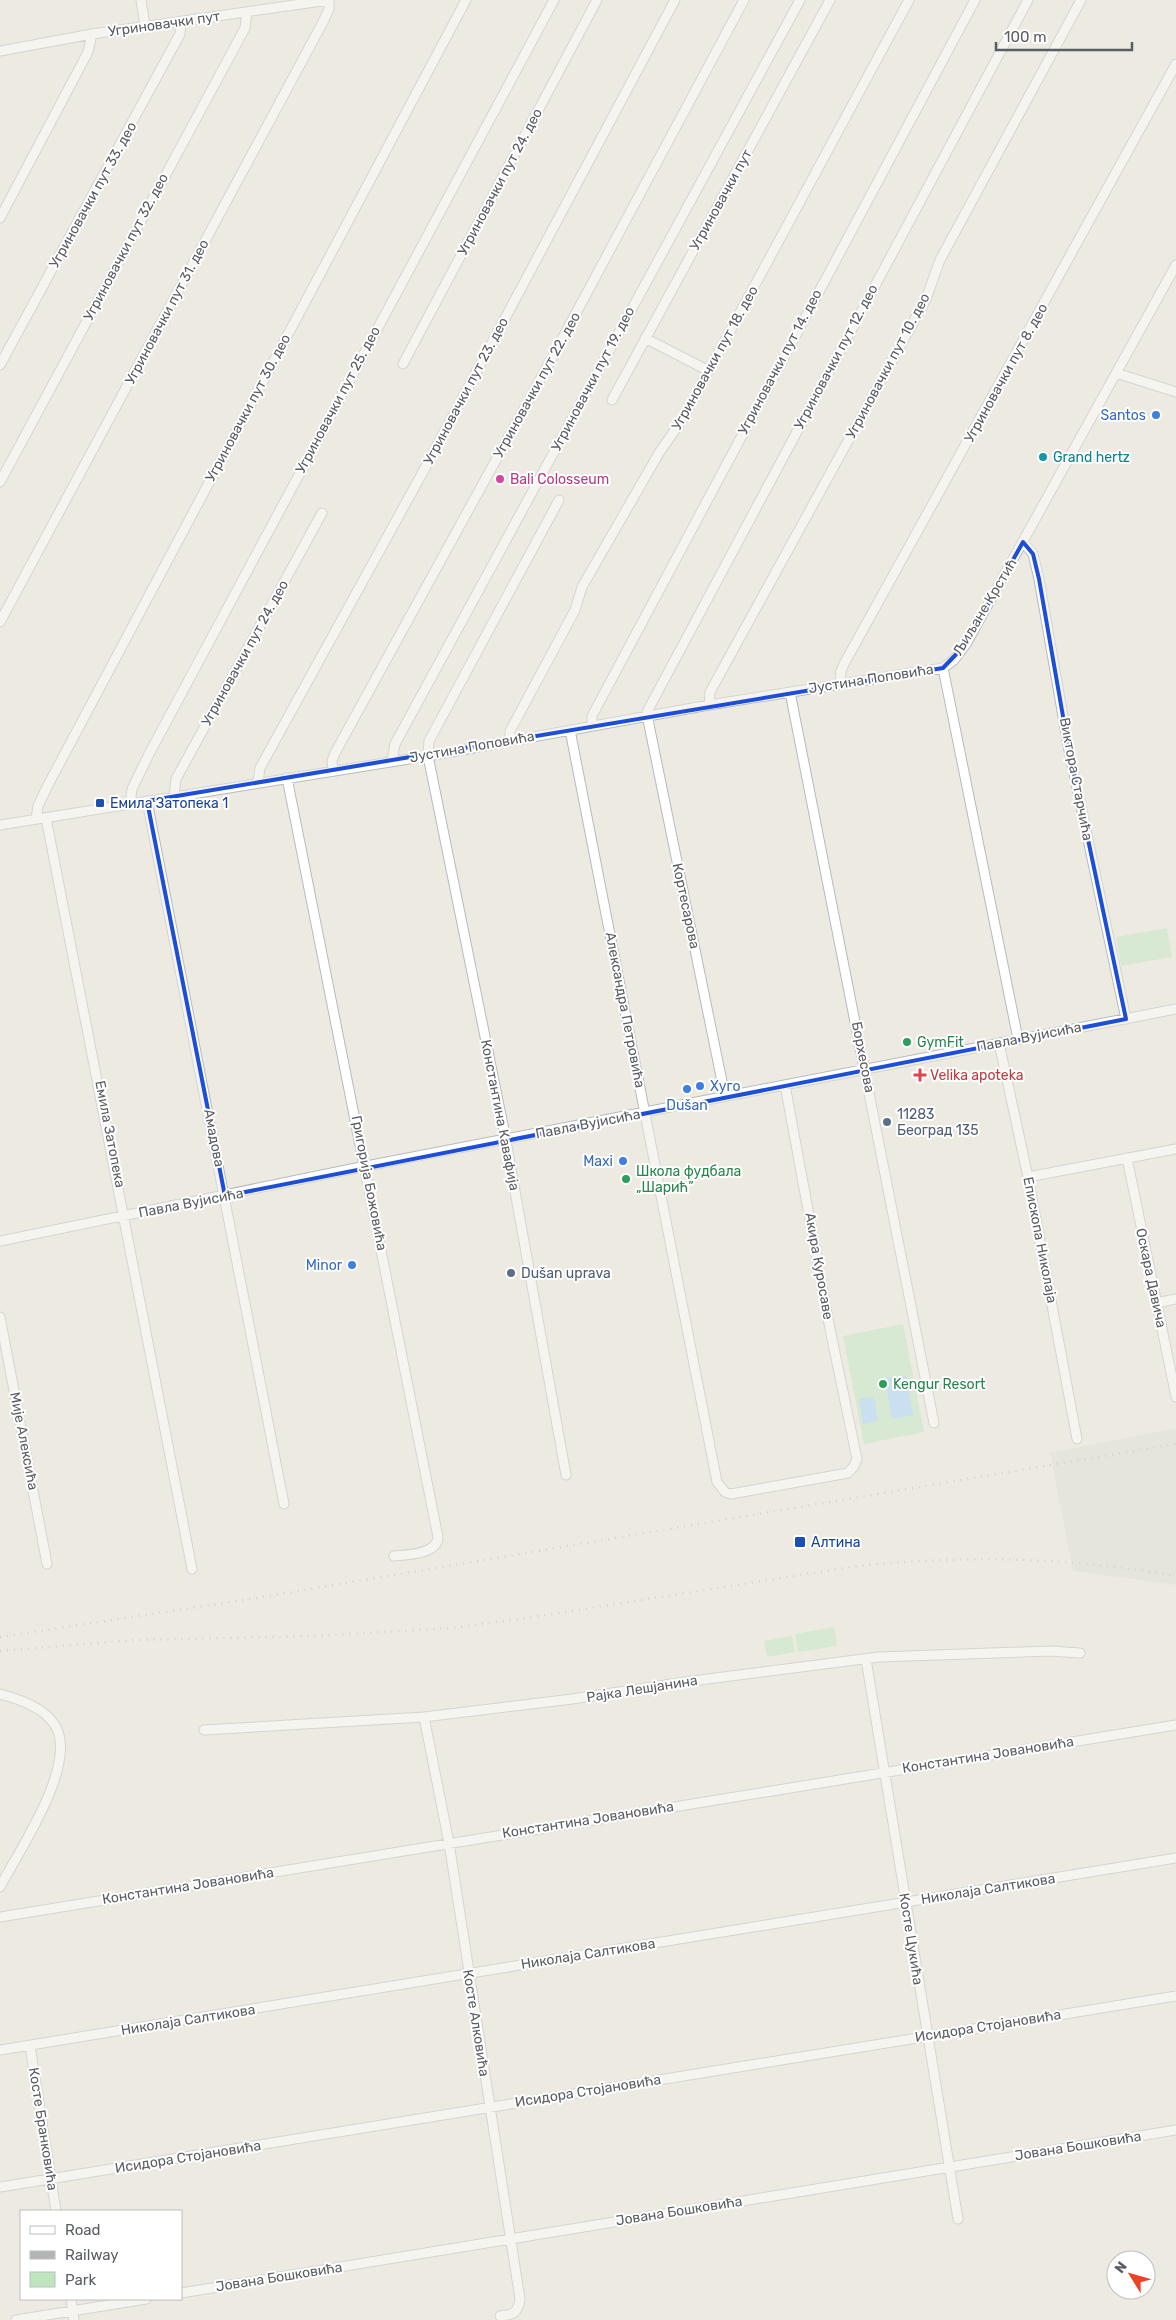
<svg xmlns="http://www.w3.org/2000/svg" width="1176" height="2320" font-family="Rubik,sans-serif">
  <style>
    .industrial { fill: #deddd6 }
    .green { fill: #bde6bf }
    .water { fill: #9fd0ff }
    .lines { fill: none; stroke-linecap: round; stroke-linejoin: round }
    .minor-casing { stroke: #b7b9be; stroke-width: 11 }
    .minor { stroke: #fff; stroke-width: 9 }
    .rail { stroke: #b3b4b4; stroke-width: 2.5; stroke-dasharray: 1 6; stroke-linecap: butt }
    .marked { fill: none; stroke: #1d4ed8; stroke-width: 4; stroke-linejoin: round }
    .shop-dot { fill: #3f7fe0; stroke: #fff; stroke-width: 2 }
    .culture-dot { fill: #0f9aa8; stroke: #fff; stroke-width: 2 }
    .hotel-dot { fill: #d1479c; stroke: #fff; stroke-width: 2 }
    .transit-dot { fill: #1a4fb4; stroke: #fff; stroke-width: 2 }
    .leisure-dot { fill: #2e9e5b; stroke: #fff; stroke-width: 2 }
    .health-dot { fill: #e0444e; stroke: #fff; stroke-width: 2 }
    .service-dot { fill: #5c6f8a; stroke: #fff; stroke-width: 2 }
    .labels { text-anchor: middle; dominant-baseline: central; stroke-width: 4; stroke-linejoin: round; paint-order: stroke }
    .street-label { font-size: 14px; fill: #5a5d63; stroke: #fff }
    .shop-label { font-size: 14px; fill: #366cbe; stroke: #fff; text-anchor: end }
    .culture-label { font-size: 14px; fill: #0d838f; stroke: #fff; text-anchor: start }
    .hotel-label { font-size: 14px; fill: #b23c85; stroke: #fff; text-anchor: start }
    .transit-label { font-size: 14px; fill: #164399; stroke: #fff; text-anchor: start }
    .leisure-label { font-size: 14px; fill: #27864d; stroke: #fff; text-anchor: start }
    .health-label { font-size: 14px; fill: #be3a42; stroke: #fff; text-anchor: start }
    .service-label { font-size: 14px; fill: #4e5e75; stroke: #fff; text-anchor: start }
  </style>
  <rect width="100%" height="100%" fill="#edebe1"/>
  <path class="industrial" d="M1176,1428V1585L1073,1571L1050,1453Z"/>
  <path class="green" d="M1167,928L1172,957L1121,966L1116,937Z
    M903,1324L924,1432L864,1444L843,1336Z
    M834,1627L837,1646L798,1652L795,1634Z
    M792,1636L795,1652L767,1657L764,1641Z"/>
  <path class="water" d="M906,1375L913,1415L892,1419L885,1378Z
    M874,1397L878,1421L863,1424L859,1399Z"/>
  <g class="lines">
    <g class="minor-casing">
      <path id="minor" d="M141,0L145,26
        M0,51L92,34L329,0
        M0,218L88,52L92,34
        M645,338L709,371
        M403,364L597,0
        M0,365L180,34L181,22
        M1116,373L1176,392
        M612,400L830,0
        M0,482L245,28L247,12
        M559,500L429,741L428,756L504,1130L566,1475
        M1023,542L1033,554L1039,579L1068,745L1126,1019
        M0,622L323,22L329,9V0
        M943,668L1018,1039
        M840,684L841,671L844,664L1176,64
        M790,692L934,1423
        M709,705L710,692L926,299L940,260L1081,0
        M592,726V716L975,0
        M570,730L717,1482L725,1492L731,1494L848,1473L854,1466L857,1459L830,1329L785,1085
        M510,741V731L575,610L582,587L659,453L682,420L909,0
        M392,761L395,744L800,0
        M333,770L332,761L335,753L553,356L744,0
        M287,778L438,1537C438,1554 407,1555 394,1556
        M258,782L260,768L424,470L675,0
        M174,796L176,779L322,513
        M147,801L284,1504
        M130,804L132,789L149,754L554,0
        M46,818L192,1569
        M36,819L38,806L47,787L466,0
        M0,825L428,756L709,705L943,668L954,660L966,644L1176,265
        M999,1043L1028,1177L1077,1439
        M725,1096L647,715L648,710L1028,0
        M1127,1158L1176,1397
        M1028,1177L1176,1149
        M0,1241L351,1169L1176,1009
        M1156,1303L1176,1299
        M0,1317L47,1564
        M866,1659L958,2219
        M0,1694C20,1699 48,1709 57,1729C75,1769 19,1851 0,1887
        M424,1717L449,1843L520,2299C518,2313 513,2315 500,2316
        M204,1730L424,1717L572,1699L692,1681L879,1657L1050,1651L1080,1653
        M0,1917L1176,1725
        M30,2046L56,2211
        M0,2050L1176,1858
        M0,2187L1176,1996
        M181,2293L1176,2130
        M71,2299L74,2320
        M16,2320L146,2299"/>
    </g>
    <use href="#minor" class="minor"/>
    <path class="rail" d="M0,1637L257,1598L1176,1444
      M0,1651L134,1640L312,1636L451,1628L527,1618L857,1566C965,1555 1069,1557 1176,1576"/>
  </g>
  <path d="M0 0H1176V2320H0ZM1023,542L1033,554L1039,579L1068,745L1126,1019L225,1196L147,801L943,668L966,644Z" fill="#edebe1" fill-opacity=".55" fill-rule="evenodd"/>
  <path class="marked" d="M1023,542L1033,554L1039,579L1068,745L1126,1019L225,1196L147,801L943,668L966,644Z"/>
  <g class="shop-dot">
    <circle cx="1156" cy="415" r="5"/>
    <circle cx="700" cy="1086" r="5"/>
    <circle cx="687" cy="1089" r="5"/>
    <circle cx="623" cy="1161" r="5"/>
    <circle cx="352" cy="1265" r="5"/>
  </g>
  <circle class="culture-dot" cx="1043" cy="457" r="5"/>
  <circle class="hotel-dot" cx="500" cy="479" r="5"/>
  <g class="transit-dot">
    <rect x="95" y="798" width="10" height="10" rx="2.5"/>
    <rect x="794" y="1536" width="12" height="12" rx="2.5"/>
  </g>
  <g class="leisure-dot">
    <circle cx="907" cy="1042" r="5"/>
    <circle cx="626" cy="1179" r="5"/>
    <circle cx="883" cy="1384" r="5"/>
  </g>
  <path class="health-dot" d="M917.5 1067.5h5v5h5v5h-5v5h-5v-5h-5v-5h5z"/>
  <g class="service-dot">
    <circle cx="887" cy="1122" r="5"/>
    <circle cx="511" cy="1273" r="5"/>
  </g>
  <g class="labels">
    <g class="street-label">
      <text transform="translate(164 24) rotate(-8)">Угриновачки пут</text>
      <text transform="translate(500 182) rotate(-62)">Угриновачки пут 24. део</text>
      <text transform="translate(93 195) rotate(-61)">Угриновачки пут 33. део</text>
      <text transform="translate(721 200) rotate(-61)">Угриновачки пут</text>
      <text transform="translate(126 247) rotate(-62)">Угриновачки пут 32. део</text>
      <text transform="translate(167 312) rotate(-62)">Угриновачки пут 31. део</text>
      <text transform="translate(836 357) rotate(-62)">Угриновачки пут 12. део</text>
      <text transform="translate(715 358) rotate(-61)">Угриновачки пут 18. део</text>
      <text transform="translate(780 362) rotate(-62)">Угриновачки пут 14. део</text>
      <text transform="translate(888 366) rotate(-62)">Угриновачки пут 10. део</text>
      <text transform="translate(1006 373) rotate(-61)">Угриновачки пут 8. део</text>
      <text transform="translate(593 379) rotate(-62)">Угриновачки пут 19. део</text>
      <text transform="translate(537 385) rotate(-61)">Угриновачки пут 22. део</text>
      <text transform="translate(466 391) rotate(-62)">Угриновачки пут 23. део</text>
      <text transform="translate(338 400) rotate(-62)">Угриновачки пут 25. део</text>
      <text transform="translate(248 408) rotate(-62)">Угриновачки пут 30. део</text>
      <text transform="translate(985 607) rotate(-59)">Љиљане Крстић</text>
      <text transform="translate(245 653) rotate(-61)">Угриновачки пут 24. део</text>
      <text transform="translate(871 679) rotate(-9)">Јустина Поповића</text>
      <text transform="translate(472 747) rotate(-10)">Јустина Поповића</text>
      <text transform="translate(1076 779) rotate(79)">Виктора Старчића</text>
      <text transform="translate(686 906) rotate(78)">Кортесарова</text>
      <text transform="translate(625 1010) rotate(79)">Александра Петровића</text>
      <text transform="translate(1029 1037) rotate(-11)">Павла Вујисића</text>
      <text transform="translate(863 1057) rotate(79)">Борхесова</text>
      <text transform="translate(500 1115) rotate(79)">Константина Кавафија</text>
      <text transform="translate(588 1124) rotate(-11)">Павла Вујисића</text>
      <text transform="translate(110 1134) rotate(79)">Емила Затопека</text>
      <text transform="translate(214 1138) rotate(79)">Амадова</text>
      <text transform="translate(369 1183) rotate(79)">Григорија Божовића</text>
      <text transform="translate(191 1203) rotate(-11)">Павла Вујисића</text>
      <text transform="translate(1040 1240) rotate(79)">Епископа Николаја</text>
      <text transform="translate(819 1266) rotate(80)">Акира Куросаве</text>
      <text transform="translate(1151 1278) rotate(78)">Оскара Давича</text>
      <text transform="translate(24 1441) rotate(79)">Мије Алексића</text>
      <text transform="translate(642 1689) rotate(-9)">Рајка Лешјанина</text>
      <text transform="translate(988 1755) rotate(-9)">Константина Јовановића</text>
      <text transform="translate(588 1820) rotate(-9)">Константина Јовановића</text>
      <text transform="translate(188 1886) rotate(-9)">Константина Јовановића</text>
      <text transform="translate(988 1889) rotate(-9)">Николаја Салтикова</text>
      <text transform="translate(911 1939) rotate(81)">Косте Цукића</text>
      <text transform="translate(588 1954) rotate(-9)">Николаја Салтикова</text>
      <text transform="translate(188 2020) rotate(-9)">Николаја Салтикова</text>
      <text transform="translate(476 2023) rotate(81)">Косте Алковића</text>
      <text transform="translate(988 2026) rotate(-9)">Исидора Стојановића</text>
      <text transform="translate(588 2091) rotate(-9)">Исидора Стојановића</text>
      <text transform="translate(43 2129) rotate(81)">Косте Бранковића</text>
      <text transform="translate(1078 2146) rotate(-9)">Јована Бошковића</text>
      <text transform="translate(188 2157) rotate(-9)">Исидора Стојановића</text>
      <text transform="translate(679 2211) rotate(-9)">Јована Бошковића</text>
      <text transform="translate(279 2277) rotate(-9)">Јована Бошковића</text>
    </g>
    <g class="shop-label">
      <text x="1146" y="415">Santos</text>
      <text x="710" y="1086" text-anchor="start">Хуго</text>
      <text x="687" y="1105" text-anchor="middle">Dušan</text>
      <text x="613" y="1161">Maxi</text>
      <text x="342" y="1265">Minor</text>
    </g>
    <g class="culture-label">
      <text x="1053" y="457">Grand hertz</text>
    </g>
    <g class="hotel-label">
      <text x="510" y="479">Bali Colosseum</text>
    </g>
    <g class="transit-label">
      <text x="110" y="803">Емила Затопека 1</text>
      <text x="811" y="1542">Алтина</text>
    </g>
    <g class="leisure-label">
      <text x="917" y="1042">GymFit</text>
      <text x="636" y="1171">Школа фудбала<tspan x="636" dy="16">„Шарић”</tspan></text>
      <text x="893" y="1384">Kengur Resort</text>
    </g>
    <g class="health-label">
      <text x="930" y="1075">Velika apoteka</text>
    </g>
    <g class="service-label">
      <text x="897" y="1114">11283<tspan x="897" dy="16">Београд 135</tspan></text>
      <text x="521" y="1273">Dušan uprava</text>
    </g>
  </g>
  <rect x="20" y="2210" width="162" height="90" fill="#ffffff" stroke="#bdbec1"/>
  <rect x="30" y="2226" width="25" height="8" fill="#ffffff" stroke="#bdbec1"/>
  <text x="65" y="2235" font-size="15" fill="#5a5d63">Road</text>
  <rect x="30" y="2251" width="25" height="8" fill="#b3b4b4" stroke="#bdbec1"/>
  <text x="65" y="2260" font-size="15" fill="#5a5d63">Railway</text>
  <rect x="30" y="2272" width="25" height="15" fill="#bde6bf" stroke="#bdbec1"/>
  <text x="65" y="2285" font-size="15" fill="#5a5d63">Park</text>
  <g transform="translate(1131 2275) rotate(307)"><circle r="24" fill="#ffffff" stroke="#bdbec1"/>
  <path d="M0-4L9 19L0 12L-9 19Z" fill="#ec4328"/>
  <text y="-8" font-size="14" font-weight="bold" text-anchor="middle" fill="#5a5d63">N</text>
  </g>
  <path d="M996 42v8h136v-8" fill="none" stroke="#5a5d63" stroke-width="2.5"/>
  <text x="1004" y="42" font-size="15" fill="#5a5d63" stroke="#ffffff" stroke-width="4" paint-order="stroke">100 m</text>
</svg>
